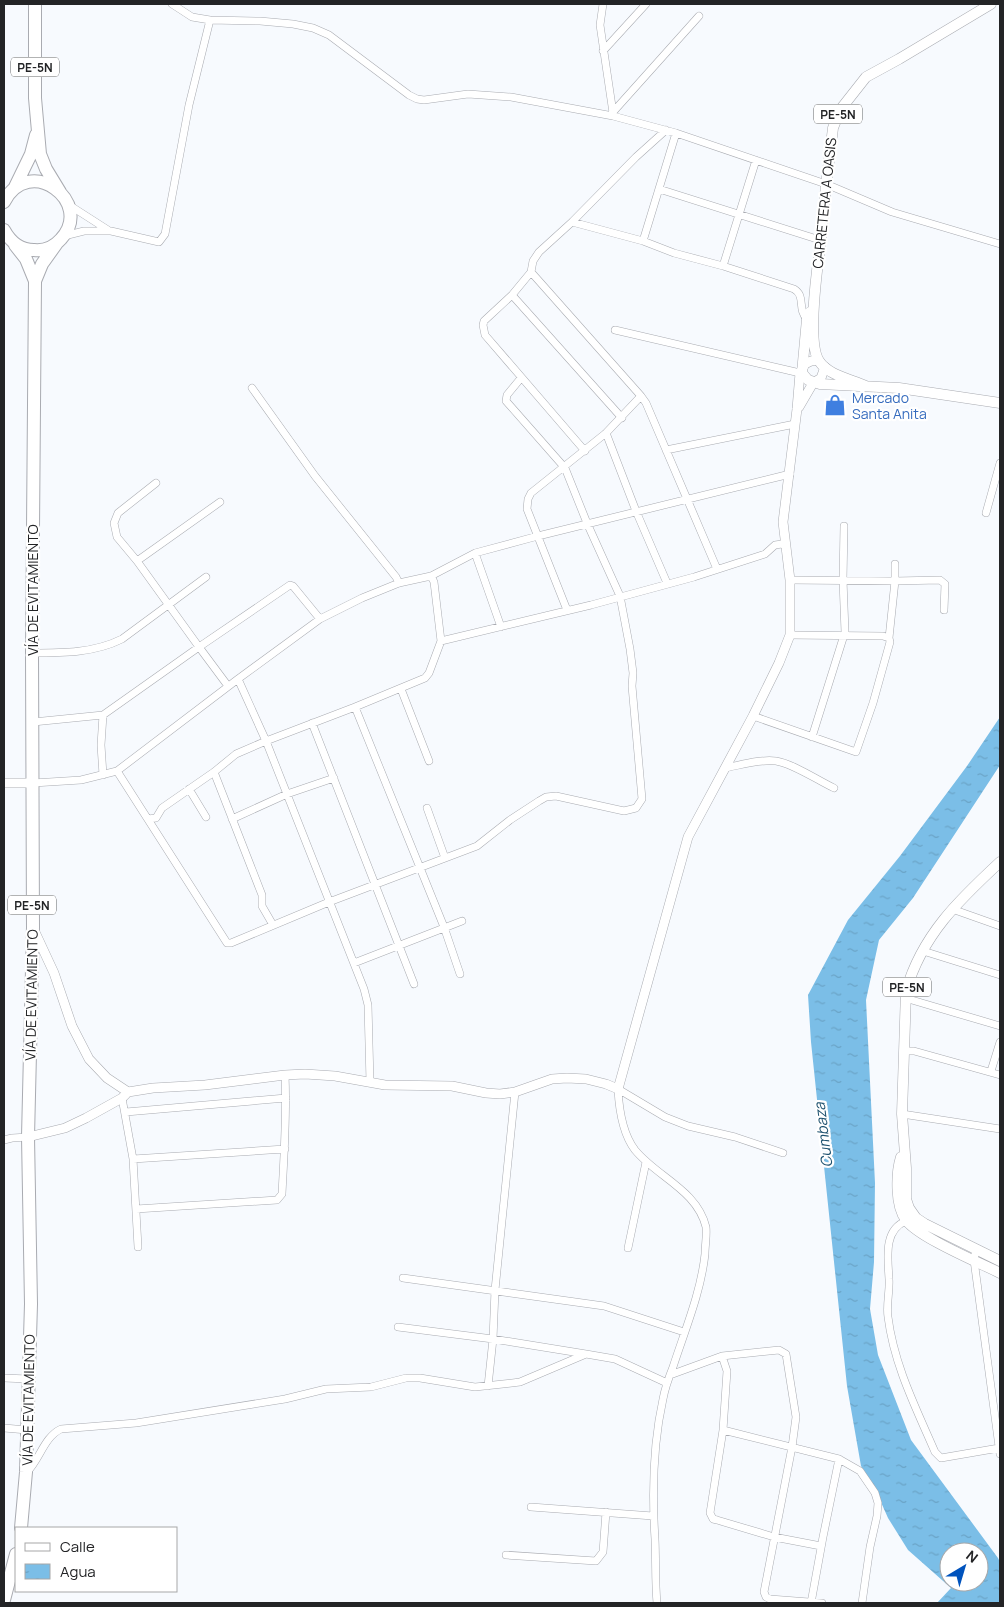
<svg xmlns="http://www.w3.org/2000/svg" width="1004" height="1607" font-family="Manrope,sans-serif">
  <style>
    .water { fill: url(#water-ripples); fill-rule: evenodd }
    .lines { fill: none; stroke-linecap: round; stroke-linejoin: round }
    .street-casing { stroke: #a9abb1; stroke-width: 8 }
    .secondary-casing { stroke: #a9abb1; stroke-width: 10 }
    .primary-casing { stroke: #a9abb1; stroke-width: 11 }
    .highway-casing { stroke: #a9abb1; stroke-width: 14 }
    .street { stroke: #fff; stroke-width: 7 }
    .secondary { stroke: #fff; stroke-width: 9 }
    .primary { stroke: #fff; stroke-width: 10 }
    .highway { stroke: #fff; stroke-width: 12 }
    .labels { text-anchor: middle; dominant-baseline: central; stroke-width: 4.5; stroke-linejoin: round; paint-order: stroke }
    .shield { fill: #fff; stroke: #656667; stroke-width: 1 }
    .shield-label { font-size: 12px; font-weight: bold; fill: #232426 }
    .street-label { font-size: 14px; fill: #232426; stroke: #fff }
    .shop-label { font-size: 14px; fill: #366cbe; stroke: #fff; text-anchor: start }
    .water-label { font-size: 15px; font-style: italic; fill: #1f526f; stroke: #fff }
  </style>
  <defs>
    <pattern id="water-ripples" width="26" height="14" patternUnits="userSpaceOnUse" patternTransform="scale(1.25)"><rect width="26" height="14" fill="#7bbee7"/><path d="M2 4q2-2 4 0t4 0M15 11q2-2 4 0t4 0" fill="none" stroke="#6aa3c6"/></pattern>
  </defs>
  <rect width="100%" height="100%" fill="#f7fafe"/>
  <path class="water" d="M1000,717V765L913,898L879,940L866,1000L875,1183L874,1262L870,1309L878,1355L911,1440L998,1558L1000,1562V1603H937L951,1588L908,1550L888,1518L876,1491L861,1466L847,1386L811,1042L808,995L848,920L900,856L967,766ZM949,1552H979V1582H949Z"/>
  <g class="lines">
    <g class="street-casing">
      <path id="street" d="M172,4L192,17L210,20L260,21L293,24L313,28L329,35L409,95L417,99L424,100L468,94L511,97L613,116L676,133L826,184L892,212L1000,244
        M603,4L600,25L613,113
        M603,51L646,4
        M613,112L699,16
        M659,189L820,240
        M69,205L108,230
        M572,222L643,241L674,253L723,266L794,289C806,296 797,309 807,319
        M64,236L84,231H111L159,242L165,234L189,105L210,20
        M643,241L676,133
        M723,266L756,160
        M531,272L641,396L646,403L717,569
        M512,295L622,418
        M615,330L800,373
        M252,388L315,476L396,577L399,583
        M606,433L636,511L667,583
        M666,450L795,424
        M585,451L485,335L483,325L484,321L512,295L531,272L533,261L539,252L572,222L636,157L666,130
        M220,502L137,561L199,647L290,585L293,586L320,619
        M986,513L1000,463
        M475,553L501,627
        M137,561L117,537L114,523L118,513L156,483
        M431,576L434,582L441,641
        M790,580L895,581L940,580L945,584L944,610
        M567,610L527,509L528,499L531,493L606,433L641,396
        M889,638L895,581V564
        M32,653C63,653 94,653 122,639L206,577
        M238,679L320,619L362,598L399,583L431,576L475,553L538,536L790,474
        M401,689L429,761
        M355,707L444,927L460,974
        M753,716L856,752L873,703L890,642L889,638L883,636L790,635
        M33,722L103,715L199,647L228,686
        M312,723L414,984
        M812,737L845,632L843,580L844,526
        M725,768C741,765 760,759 776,761C794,764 817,780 834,788
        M117,771L227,943H231L329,902L477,846L510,820L539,801L546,797L556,796L624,811L636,808L642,799L632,686L633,673L630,649L620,596L587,523L565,468L506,401L507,395L521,378
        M214,772L262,895V906L273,925
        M103,775L101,745L103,715
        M33,783L81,780L117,771L238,679L266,741L355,707L425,678L429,673L441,641L591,605L694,577L765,554L775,545L782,544L786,547
        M189,789L206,817
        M427,808L445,858
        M148,819L156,818L162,808L214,772L236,754L266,741L364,989L368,1005L370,1082
        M232,819L287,794L334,778
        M952,909L1000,926
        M923,951L1000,975
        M354,963L462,921
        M905,998L1000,1026
        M903,1051H914L1000,1075
        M991,1071L1000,1042
        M618,1089C619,1109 622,1133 635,1150C657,1177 697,1190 706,1227C707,1236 705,1245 705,1254C701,1292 685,1330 673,1367C669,1377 665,1388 663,1399C653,1444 652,1493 655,1539C656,1560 655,1582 657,1603
        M618,1089L665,1117L688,1126L735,1137L783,1153
        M122,1098L133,1159L138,1247
        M126,1112L286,1098
        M902,1114L1000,1129
        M4,1140L12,1138L28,1137
        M133,1159L285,1149
        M136,1209L277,1200L282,1194C284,1154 287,1115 285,1075
        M906,1221C883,1230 888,1259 889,1279C890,1291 886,1305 888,1317C894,1365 916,1408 935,1452L941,1458L999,1448
        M628,1248L646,1162
        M976,1249L974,1260L1000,1454
        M403,1278L604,1306L684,1332
        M398,1327L493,1339L586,1354
        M722,1356L727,1371L723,1430L710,1513L713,1519L717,1520L774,1537L821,1546
        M670,1375L722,1356L779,1350L786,1354L796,1417L792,1447L764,1592L766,1597L770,1599L822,1603
        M4,1378L28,1379
        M488,1386L493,1339L495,1290L515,1092
        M4,1428L27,1430
        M723,1430L839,1459L860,1471L875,1493L878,1503L877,1516L870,1547L862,1603
        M27,1472C40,1459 44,1437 61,1429L136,1423L285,1399L326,1389L371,1387L406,1378H420L475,1387L503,1384L520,1382L586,1354L615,1359L667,1383
        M531,1507L653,1516
        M506,1555L596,1561L603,1552L606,1512
        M811,1603L823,1537L839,1459"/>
    </g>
    <g class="secondary-casing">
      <path id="secondary" d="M799,407L813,383L821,378L825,367
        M4,783H33
        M34,930L54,973L72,1026L89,1059L107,1078L128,1092
        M28,1137L65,1128L86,1118L122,1098L128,1092L153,1088L205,1085L285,1075L305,1074L335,1076L385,1085L452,1086L486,1093L500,1094L515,1092L552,1079L567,1078L586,1079L606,1084L618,1089L688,837L753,716L779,663L790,635V580L783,522L797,409L800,373L805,364L811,361L818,360"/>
    </g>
    <g class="primary-casing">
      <path id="primary" d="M810,312L807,319L802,373L808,380L820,384L899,388L1000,403
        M866,386C850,379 828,375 819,361C806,341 818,263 821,239C824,202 828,165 833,128L840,110L866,77L899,59L991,4
        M1000,862C959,900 922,935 906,991L902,1114L906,1168V1199L909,1208L916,1218L925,1224L1000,1261
        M901,1157C896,1173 895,1206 906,1220C918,1237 980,1263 1000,1273"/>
    </g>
    <g class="highway-casing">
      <path id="highway" d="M35,4V98L40,154L46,169L60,192
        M14,189L31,154L36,135
        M4,202C29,153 95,202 61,239C54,247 44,251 34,250C20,250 10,241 4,230
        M15,245L26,259L35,281
        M21,1528L26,1472L31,1304L28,1137L33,927L32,653L35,281L42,264L57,243
        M4,1600L16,1554"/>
    </g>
    <use href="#street" class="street"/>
    <use href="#secondary" class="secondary"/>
    <use href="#primary" class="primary"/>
    <use href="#highway" class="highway"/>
  </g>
  <defs>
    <g id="shop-bare" transform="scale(1.725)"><path d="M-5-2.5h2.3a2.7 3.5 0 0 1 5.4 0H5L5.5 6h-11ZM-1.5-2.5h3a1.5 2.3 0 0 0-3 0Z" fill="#3f7fe0" stroke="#fff" stroke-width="2.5" paint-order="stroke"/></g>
  </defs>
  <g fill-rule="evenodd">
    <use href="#shop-bare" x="835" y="405"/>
  </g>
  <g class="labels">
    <g class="shield">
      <rect x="11" y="57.5" width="48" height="19" rx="4"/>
      <rect x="814" y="104.5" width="48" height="19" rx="4"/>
      <rect x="8" y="895.5" width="48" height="19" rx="4"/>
      <rect x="883" y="977.5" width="48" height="19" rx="4"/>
    </g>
    <g class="shield-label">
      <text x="35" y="67">PE-5N</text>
      <text x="838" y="114">PE-5N</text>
      <text x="32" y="905">PE-5N</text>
      <text x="907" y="987">PE-5N</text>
    </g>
    <g class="street-label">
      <text transform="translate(824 203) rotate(-84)">CARRETERA A OASIS</text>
      <text transform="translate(32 590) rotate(-90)">VÍA DE EVITAMIENTO</text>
      <text transform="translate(31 995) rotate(-89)">VÍA DE EVITAMIENTO</text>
      <text transform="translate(28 1400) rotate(-89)">VÍA DE EVITAMIENTO</text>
    </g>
    <g class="shop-label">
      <text x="852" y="397">Mercado<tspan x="852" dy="16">Santa Anita</tspan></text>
    </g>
    <g class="water-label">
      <text transform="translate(823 1135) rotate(-97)">Cumbaza</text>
    </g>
  </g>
  <rect width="1004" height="1607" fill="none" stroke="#232426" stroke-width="10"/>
  <rect x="15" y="1527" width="162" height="65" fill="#ffffff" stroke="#a7a7a8"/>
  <rect x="25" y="1543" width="25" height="8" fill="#ffffff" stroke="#a7a7a8"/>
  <text x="60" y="1552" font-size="15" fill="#232426">Calle</text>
  <rect x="25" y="1564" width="25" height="15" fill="url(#water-ripples)" stroke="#a7a7a8"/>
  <text x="60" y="1577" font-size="15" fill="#232426">Agua</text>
  <g transform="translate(964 1567) rotate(38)"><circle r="24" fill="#ffffff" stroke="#a7a7a8"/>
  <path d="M0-4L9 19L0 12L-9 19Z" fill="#0053bd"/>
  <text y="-8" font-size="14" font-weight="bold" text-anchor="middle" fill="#232426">N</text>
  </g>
</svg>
